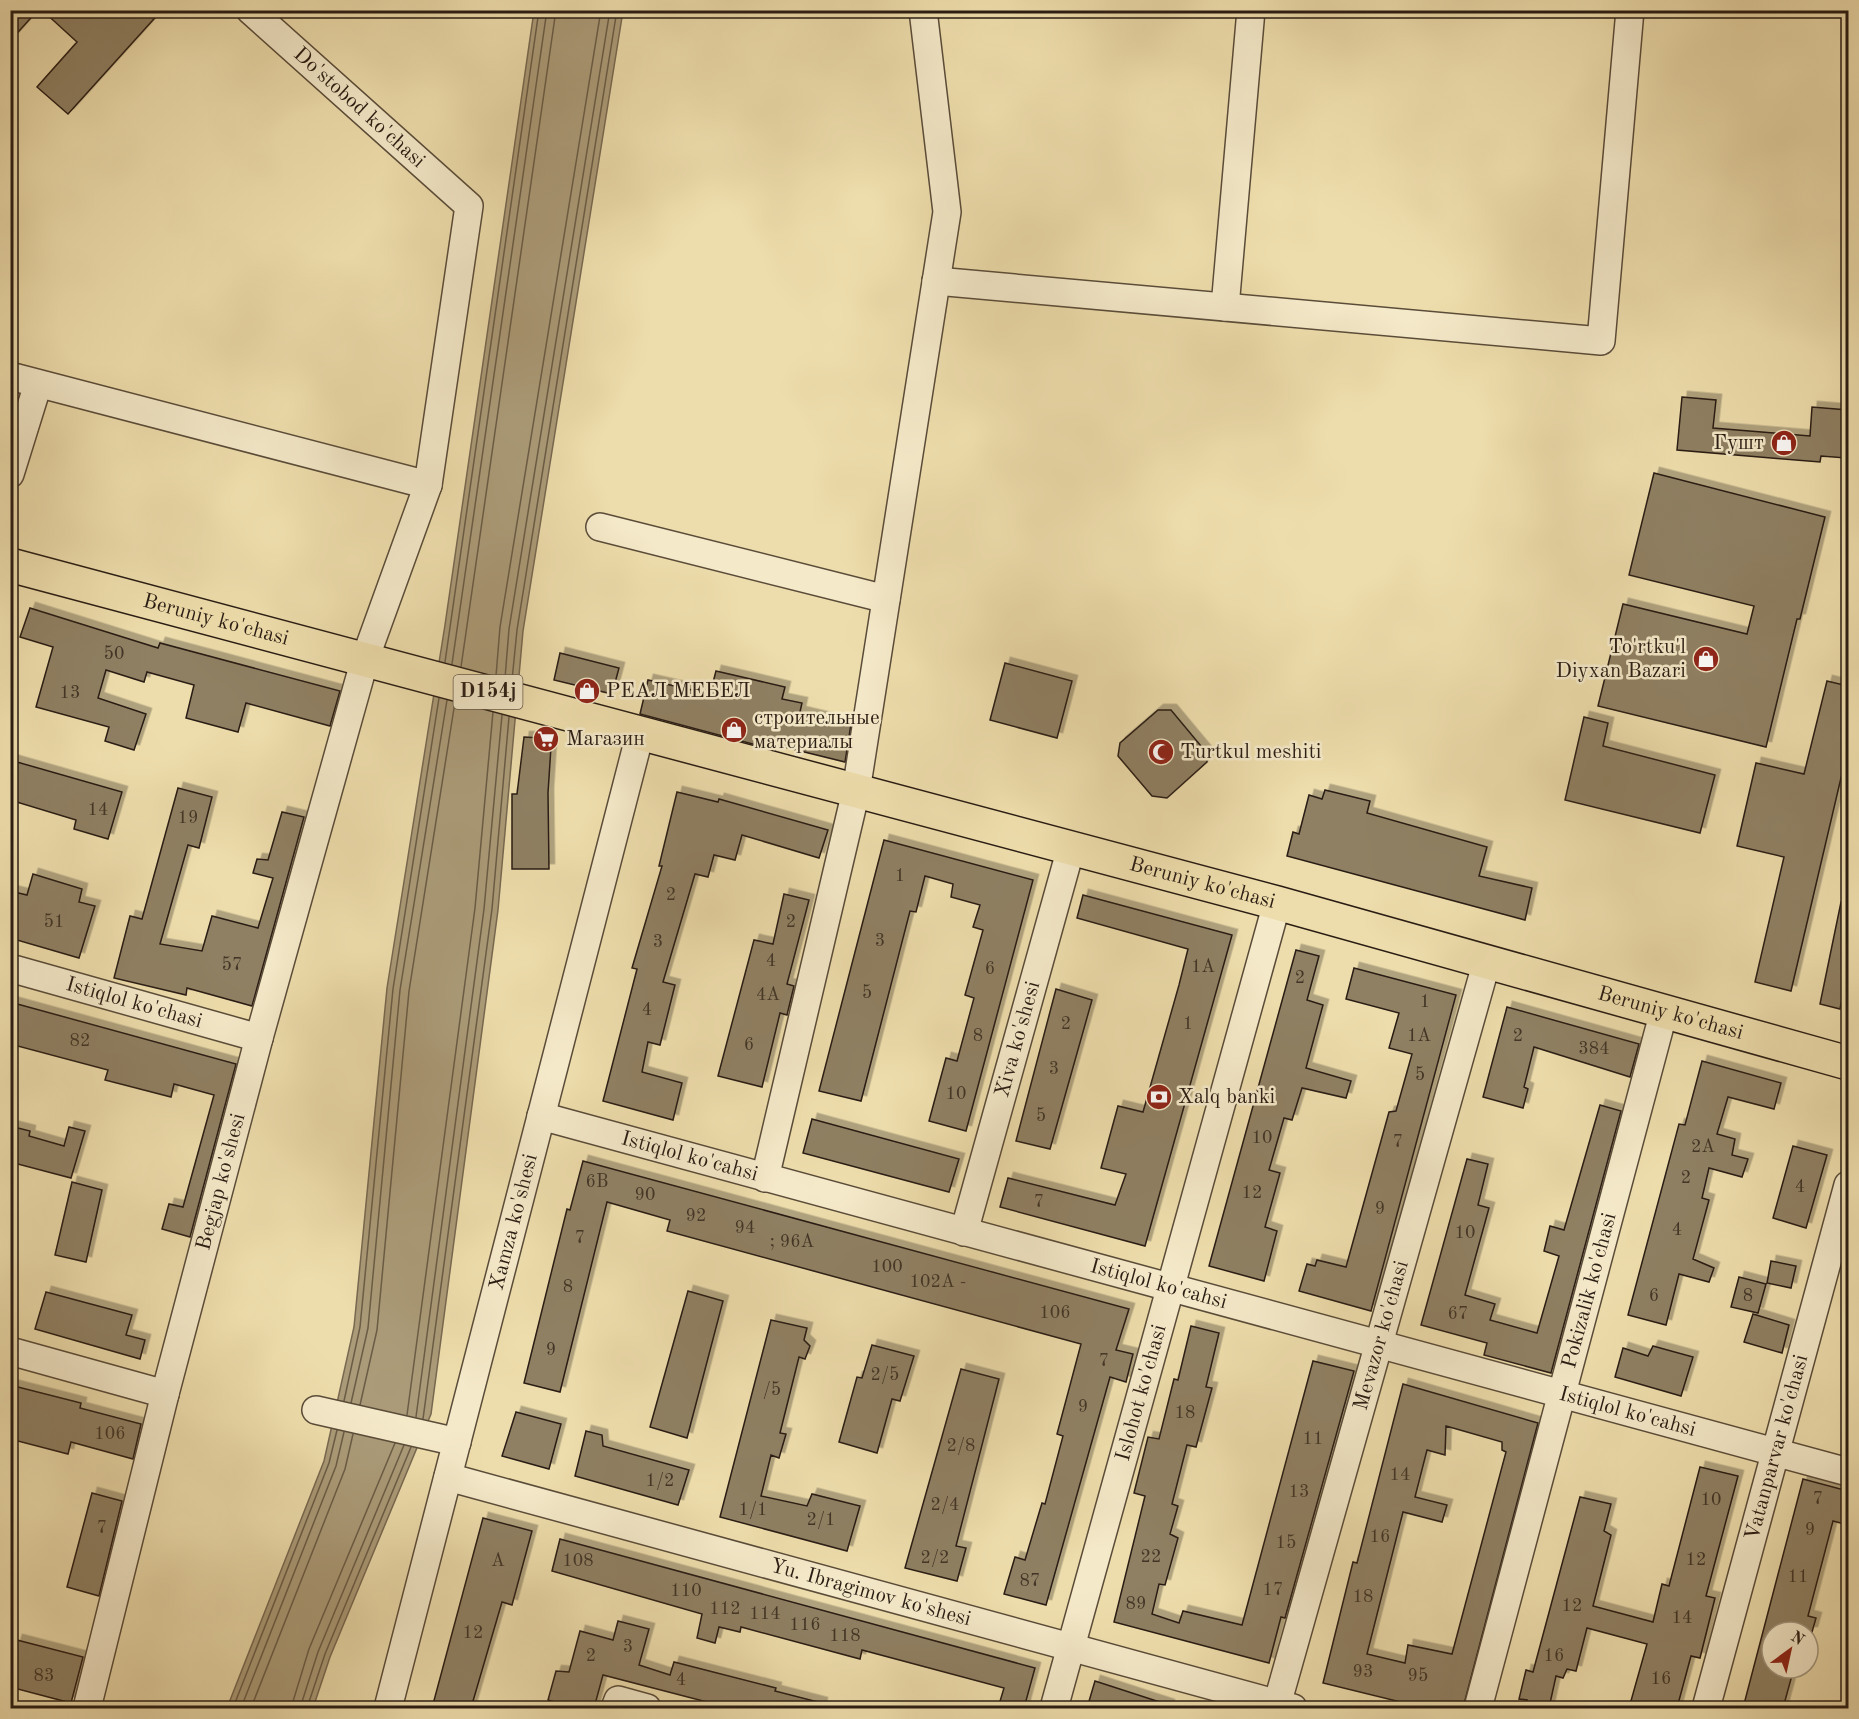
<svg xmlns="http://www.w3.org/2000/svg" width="1859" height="1719" font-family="'Old Standard TT',serif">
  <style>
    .water { fill: #ab9b78; stroke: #776850; stroke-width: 1.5 }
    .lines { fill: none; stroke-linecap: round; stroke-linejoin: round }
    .shore { stroke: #6a5c46; stroke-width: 1.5 }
    .building { fill: #8f8063; stroke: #291c13; stroke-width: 1.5; fill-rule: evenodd; filter: url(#shadow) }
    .minor-casing { stroke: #5a4c39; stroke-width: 30 }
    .major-casing { stroke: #291c13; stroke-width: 36 }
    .minor { stroke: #f4e9c9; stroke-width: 27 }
    .major { stroke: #eeddac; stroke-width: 33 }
    .labels { text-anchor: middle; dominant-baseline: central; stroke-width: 5; stroke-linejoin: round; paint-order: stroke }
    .number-label { font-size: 18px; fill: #423527 }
    .shield { fill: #f4e9c9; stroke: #665a4a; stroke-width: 1.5 }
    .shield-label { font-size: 20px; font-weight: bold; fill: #291c13 }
    .street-label { font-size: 21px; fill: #291c13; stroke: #f4e9c9 }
    .poi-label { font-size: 21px; fill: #291c13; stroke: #f4e9c9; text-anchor: start }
  </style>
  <defs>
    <filter id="shadow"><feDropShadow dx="5.5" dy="-5.5" stdDeviation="0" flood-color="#0004"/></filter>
  </defs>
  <rect width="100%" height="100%" fill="#eeddac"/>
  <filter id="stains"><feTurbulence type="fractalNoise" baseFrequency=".00333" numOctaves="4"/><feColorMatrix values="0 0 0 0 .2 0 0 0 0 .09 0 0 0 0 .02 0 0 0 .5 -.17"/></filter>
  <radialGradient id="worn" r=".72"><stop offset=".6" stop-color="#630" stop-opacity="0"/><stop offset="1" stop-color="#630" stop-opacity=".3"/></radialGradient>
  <path class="water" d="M534,11H623L523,631L498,910L431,1414L330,1657L313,1708H227L324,1461L354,1327L387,988L445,625Z"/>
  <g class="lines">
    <path class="shore" d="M445,662L539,10
      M452,664L547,10
      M461,667L556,10
      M496,676L500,627L601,10
      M505,678L509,629L610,10
      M512,680L517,630L617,10
      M344,1401L360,1327L393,989L439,698
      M351,1403L368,1328L400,990L447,700
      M360,1405L377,1330L409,991L455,702
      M407,1415L475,908L493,712
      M416,1417L484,909L502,715
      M423,1419L492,909L509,717
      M233,1708L329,1463L337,1430
      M241,1708L336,1466L344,1432
      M251,1708L345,1469L353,1434
      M291,1708L309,1649L395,1443
      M300,1708L318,1652L404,1445
      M307,1708L325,1654L411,1447"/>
  </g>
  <path class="building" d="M10,10H38L10,41Z
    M42,10H162L68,114L37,87L77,42Z
    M1682,397L1716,400L1713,428L1810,436L1812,407L1848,410L1846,458L1821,456L1820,462L1677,450Z
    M1654,473L1825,517L1800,619H1797L1766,747L1598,706L1623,604L1747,634L1754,606L1629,575Z
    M30,608L158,648L160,643L340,691L330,726L246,703L238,732L186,718L194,685L147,672L144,682L106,670L98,698L146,714L134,750L105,741L109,727L36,707L53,647L20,637Z
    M560,653L619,668L612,694L554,680Z
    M1005,663L1072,681L1057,738L990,720Z
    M716,671L785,687L782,699L802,703L800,712L851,724L845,762L776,745L775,750L640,714L648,680L710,694Z
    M1827,681L1848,686V748L1791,991L1755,982L1784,857L1737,846L1756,763L1804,774Z
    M1158,710H1171L1206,752L1207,762L1167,798L1152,796L1118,756L1120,743Z
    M1584,717L1608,723L1603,746L1715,775L1700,833L1565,800Z
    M524,737L541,738L551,747L548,793L549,869H512V794H517Z
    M10,760L122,792L108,839L74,829L76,820L10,800Z
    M178,788L212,797L199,848L188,845L160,944L202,951L212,916L258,928L273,878L253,873L257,859L268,860L282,812L304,817L252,1006L187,988L186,995L114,978L130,916L142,919Z
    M1325,790L1370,801L1367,813L1487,847L1479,876L1532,888L1525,920L1287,856L1293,832L1299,834L1309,795L1322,799Z
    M677,792L718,802L719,799L828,830L819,858L742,835L735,860L714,855L708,877L695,874L663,982L675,985L660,1045L648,1042L642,1072L682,1083L673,1120L603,1101L637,969L632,968L662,866H659Z
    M884,840L1033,880L966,1131L929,1121L946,1058L957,1061L974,998L965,995L983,930L973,927L980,905L951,897L953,884L925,876L916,912L910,911L861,1101L819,1091Z
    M33,874L82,889L79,902L95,906L79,958L10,938V891L27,895Z
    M784,894L809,900L787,984L794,986L787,1015L780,1013L762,1087L718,1076L754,940L773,944Z
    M1083,895L1232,935L1145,1246L1000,1207L1008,1178L1115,1205L1126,1174L1101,1168L1118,1106L1143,1112L1179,985L1188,949L1077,918Z
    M1841,902L1848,903V967L1840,1009L1820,1004Z
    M1296,950L1319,956L1307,1000L1323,1005L1306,1068L1351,1081L1346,1098L1302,1088L1292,1120L1284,1118L1269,1170L1280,1173L1265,1227L1277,1231L1264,1281L1209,1266Z
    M1354,968L1456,995L1371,1311L1299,1291L1307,1264L1315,1266L1317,1260L1346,1267L1389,1112L1396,1111L1412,1054L1389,1048L1399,1013L1346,999Z
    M1056,989L1092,1000L1050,1149L1016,1141Z
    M10,1002L236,1064L190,1237L162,1229L169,1204L183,1207L214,1095L174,1084L171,1097L105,1080L108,1070L10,1044Z
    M1507,1007L1639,1044L1630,1077L1534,1047L1524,1087L1528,1089L1523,1108L1483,1097Z
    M1702,1061L1781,1083L1774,1109L1728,1097L1717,1134L1735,1139L1732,1155L1748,1159L1742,1177L1709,1168L1702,1198L1709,1200L1693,1259L1714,1268L1709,1282L1679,1274L1666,1325L1628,1315L1679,1124L1685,1125Z
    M1600,1105L1621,1111L1551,1373L1484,1355L1487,1343L1421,1325L1467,1159L1488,1164L1478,1205L1489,1208L1465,1295L1495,1304L1490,1320L1537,1333L1559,1256L1544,1251L1550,1226L1564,1230Z
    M812,1119L959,1159L949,1192L803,1153Z
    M10,1126L30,1131L29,1136L64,1146L69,1127L85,1131L71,1178L10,1162Z
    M1793,1146L1827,1155L1806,1228L1773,1218Z
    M583,1161L1129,1309L1116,1350L1133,1354L1126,1382L1110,1377L1046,1605L1004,1594L1015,1557L1025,1560L1042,1503L1045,1504L1063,1436L1057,1434L1081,1344L667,1231L670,1220L607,1202L560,1392L524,1383L567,1209L570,1210Z
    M72,1182L102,1190L86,1262L55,1255Z
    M1771,1261L1796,1266L1791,1288L1767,1283Z
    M1739,1277L1766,1284L1758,1313L1731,1307Z
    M688,1291L723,1301L687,1438L650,1427Z
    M46,1292L132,1315L126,1335L145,1340L140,1359L35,1329Z
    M1753,1314L1789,1325L1782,1353L1744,1342Z
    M771,1320L807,1328L804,1340L810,1346L805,1359L799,1357L780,1433L786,1434L779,1458L771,1455L761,1496L807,1506L812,1494L860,1506L847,1551L720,1517Z
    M1191,1326L1219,1333L1206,1387L1212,1388L1196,1447L1187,1445L1172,1504L1178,1506L1170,1534L1178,1538L1165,1585L1159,1584L1152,1614L1179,1623L1183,1611L1242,1625L1313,1361L1354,1371L1285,1618L1281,1617L1269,1663L1114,1622L1145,1496L1134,1493L1148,1437L1159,1439L1174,1379L1178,1380Z
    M872,1345L914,1356L900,1401L892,1399L877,1453L839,1442L857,1377L862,1378Z
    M1653,1346L1693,1357L1681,1396L1615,1377L1623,1348L1648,1356Z
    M961,1369L999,1379L956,1546L966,1548L957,1581L905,1568Z
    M1403,1384L1538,1423L1463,1708H1425L1323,1683L1353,1562L1357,1563ZM1446,1426L1502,1442V1450L1506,1452L1452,1654L1408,1645L1405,1663L1367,1654L1403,1512L1442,1522L1447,1505L1415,1497L1427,1450L1445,1455Z
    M10,1385L81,1403L80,1408L141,1424L133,1459L71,1442L68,1454L10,1439Z
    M516,1412L561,1424L549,1469L502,1456Z
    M586,1431L602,1435L603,1446L689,1470L678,1505L575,1476Z
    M1700,1467L1738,1476L1706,1596L1715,1598L1700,1658L1691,1656L1677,1708H1629L1647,1644L1587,1628L1576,1671L1567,1669L1563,1678L1556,1676L1549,1708H1525L1527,1700L1519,1699L1526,1670L1533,1672L1580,1497L1611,1504L1604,1531L1611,1535L1593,1606L1653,1622L1662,1584L1669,1586Z
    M1803,1479L1848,1491V1525L1833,1521L1808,1616L1816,1618L1812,1632H1772V1668H1794L1783,1708H1743Z
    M92,1493L122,1501L99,1596L67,1587Z
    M483,1518L532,1531L512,1605L502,1602L471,1708H432Z
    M560,1539L1035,1668L1024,1708H998L1004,1688L862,1650L860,1659L741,1627L740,1632L719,1627L715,1643L697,1638L702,1614L552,1571Z
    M618,1621L649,1629L639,1665L670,1675L674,1662L776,1688L775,1691L822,1703L821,1708H730L603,1675L594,1708H566L567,1706L548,1700L556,1671L569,1672L580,1631L613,1640Z
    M17,1640L83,1657L71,1703L10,1687V1649L14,1650Z
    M1095,1681L1169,1705L1168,1708H1087Z"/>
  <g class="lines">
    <g class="minor-casing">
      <g id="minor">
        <path d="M936,281L1601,341L1630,10"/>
        <path d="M1225,307L1251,10"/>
        <path d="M10,376L428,485"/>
        <path d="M10,474L38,384"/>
        <path d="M600,527L886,599"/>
        <path id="s1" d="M10,968L259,1038"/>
        <path id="s2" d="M541,1116L1848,1472"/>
        <path d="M765,1178L856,791L947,212L923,10"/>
        <path id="s3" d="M964,1232L1071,848"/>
        <path d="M10,1351L165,1394"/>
        <path d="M316,1410L457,1442"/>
        <path id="s4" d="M448,1477L1293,1708"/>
        <path id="s5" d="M87,1708L165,1394L259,1038L365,659L428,485L469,206L250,10"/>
        <path id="s6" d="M388,1708L640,734"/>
        <path d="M615,1708L618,1700L647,1708"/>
        <path id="s7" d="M1054,1708L1277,903"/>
        <path id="s8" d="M1276,1708L1487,961"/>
        <path id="s9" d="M1478,1708L1664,1011"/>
        <path id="s10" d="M1706,1708L1848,1185"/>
      </g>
    </g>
    <g class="major-casing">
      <g id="major">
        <path id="s11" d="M10,565L1277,903L1848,1063"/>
      </g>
    </g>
    <use href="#minor" class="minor"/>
    <use href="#major" class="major"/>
  </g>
  <defs>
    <g id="shop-disc" transform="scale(1.35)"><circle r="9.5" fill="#8f2418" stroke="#f4e9c9"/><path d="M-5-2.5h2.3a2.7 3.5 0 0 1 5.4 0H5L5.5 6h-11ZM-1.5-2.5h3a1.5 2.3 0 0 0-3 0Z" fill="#fff"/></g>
    <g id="supermarket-disc" transform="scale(1.35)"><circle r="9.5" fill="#8f2418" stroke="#f4e9c9"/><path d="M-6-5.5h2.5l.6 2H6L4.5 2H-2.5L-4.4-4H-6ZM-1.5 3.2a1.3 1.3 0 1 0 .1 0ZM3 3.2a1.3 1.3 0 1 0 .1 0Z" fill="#fff"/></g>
    <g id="mosque-disc" transform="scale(1.35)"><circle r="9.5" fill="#8f2418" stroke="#f4e9c9"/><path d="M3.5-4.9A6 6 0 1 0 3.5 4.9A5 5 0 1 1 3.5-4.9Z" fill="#fff"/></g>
    <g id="bank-disc" transform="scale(1.35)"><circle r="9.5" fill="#8f2418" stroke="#f4e9c9"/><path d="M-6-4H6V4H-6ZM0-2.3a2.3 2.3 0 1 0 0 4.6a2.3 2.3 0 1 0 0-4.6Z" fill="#fff"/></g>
  </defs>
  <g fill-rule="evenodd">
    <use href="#shop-disc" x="1784" y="443"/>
    <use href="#shop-disc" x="1706" y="659"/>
    <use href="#shop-disc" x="587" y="691"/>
    <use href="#shop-disc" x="734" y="730"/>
    <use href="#supermarket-disc" x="546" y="739"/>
    <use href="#mosque-disc" x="1161" y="752"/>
    <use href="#bank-disc" x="1159" y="1097"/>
  </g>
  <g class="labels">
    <g class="number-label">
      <text x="114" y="654">50</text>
      <text x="70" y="693">13</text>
      <text x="98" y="810">14</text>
      <text x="188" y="818">19</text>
      <text x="900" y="876">1</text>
      <text x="671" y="895">2</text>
      <text x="54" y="922">51</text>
      <text x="791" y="922">2</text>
      <text x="880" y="941">3</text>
      <text x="658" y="942">3</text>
      <text x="771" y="961">4</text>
      <text x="232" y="965">57</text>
      <text x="1203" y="967">1A</text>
      <text x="990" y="969">6</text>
      <text x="1300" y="978">2</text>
      <text x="867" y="993">5</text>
      <text x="768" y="995">4A</text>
      <text x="1425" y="1002">1</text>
      <text x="647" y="1010">4</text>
      <text x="1066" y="1024">2</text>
      <text x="1188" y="1024">1</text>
      <text x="978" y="1036">8</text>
      <text x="1419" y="1036">1A</text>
      <text x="1518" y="1036">2</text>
      <text x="80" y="1041">82</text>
      <text x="749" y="1045">6</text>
      <text x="1594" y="1049">384</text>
      <text x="1054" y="1069">3</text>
      <text x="1420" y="1075">5</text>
      <text x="956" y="1094">10</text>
      <text x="1041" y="1116">5</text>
      <text x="1262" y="1138">10</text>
      <text x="1398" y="1142">7</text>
      <text x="1703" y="1147">2A</text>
      <text x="1686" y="1178">2</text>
      <text x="597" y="1182">6B</text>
      <text x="1800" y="1187">4</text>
      <text x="1252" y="1193">12</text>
      <text x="645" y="1195">90</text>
      <text x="1039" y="1202">7</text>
      <text x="1380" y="1209">9</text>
      <text x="696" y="1216">92</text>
      <text x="745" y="1228">94</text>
      <text x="1677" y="1230">4</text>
      <text x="1465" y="1233">10</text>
      <text x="580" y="1238">7</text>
      <text x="792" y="1242">; 96A</text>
      <text x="887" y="1267">100</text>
      <text x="938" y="1282">102A -</text>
      <text x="568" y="1287">8</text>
      <text x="1654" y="1296">6</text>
      <text x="1748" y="1296">8</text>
      <text x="1055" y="1313">106</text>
      <text x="1458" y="1314">67</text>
      <text x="551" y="1350">9</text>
      <text x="1104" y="1361">7</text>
      <text x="885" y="1375">2/5</text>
      <text x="772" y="1390">/5</text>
      <text x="1083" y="1407">9</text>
      <text x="1185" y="1413">18</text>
      <text x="110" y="1434">106</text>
      <text x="1313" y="1439">11</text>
      <text x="961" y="1446">2/8</text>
      <text x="1400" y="1475">14</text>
      <text x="660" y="1481">1/2</text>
      <text x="1299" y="1492">13</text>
      <text x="1818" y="1499">7</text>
      <text x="1711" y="1500">10</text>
      <text x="945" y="1505">2/4</text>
      <text x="753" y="1510">1/1</text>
      <text x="821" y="1520">2/1</text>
      <text x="102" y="1528">7</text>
      <text x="1810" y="1530">9</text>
      <text x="1380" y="1537">16</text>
      <text x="1286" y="1543">15</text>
      <text x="1151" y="1557">22</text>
      <text x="935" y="1558">2/2</text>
      <text x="1696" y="1560">12</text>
      <text x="498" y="1561">A</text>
      <text x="578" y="1561">108</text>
      <text x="1798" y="1577">11</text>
      <text x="1030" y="1581">87</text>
      <text x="1273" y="1590">17</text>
      <text x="686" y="1591">110</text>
      <text x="1363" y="1597">18</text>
      <text x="1136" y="1604">89</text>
      <text x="1572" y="1606">12</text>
      <text x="725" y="1609">112</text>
      <text x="765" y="1614">114</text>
      <text x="1682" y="1618">14</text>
      <text x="805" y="1625">116</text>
      <text x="473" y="1633">12</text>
      <text x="845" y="1636">118</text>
      <text x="628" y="1647">3</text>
      <text x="591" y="1656">2</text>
      <text x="1554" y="1656">16</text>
      <text x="1363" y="1672">93</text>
      <text x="44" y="1676">83</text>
      <text x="1418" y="1676">95</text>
      <text x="1661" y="1679">16</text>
      <text x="681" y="1680">4</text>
    </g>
    <rect class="shield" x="453.5" y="675" width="69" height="34" rx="4.5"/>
    <g class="shield-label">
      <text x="488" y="692">D154j</text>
    </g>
    <g class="street-label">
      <text transform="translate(359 108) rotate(42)">Do'stobod ko'chasi</text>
      <text stroke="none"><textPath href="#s11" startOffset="213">Beruniy ko'chasi</textPath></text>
      <text stroke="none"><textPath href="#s11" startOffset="1234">Beruniy ko'chasi</textPath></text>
      <text stroke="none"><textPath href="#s1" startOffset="129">Istiqlol ko'chasi</textPath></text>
      <text stroke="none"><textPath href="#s11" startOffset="1720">Beruniy ko'chasi</textPath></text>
      <text stroke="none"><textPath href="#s3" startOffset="200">Xiva ko'shesi</textPath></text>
      <text stroke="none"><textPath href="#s2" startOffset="154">Istiqlol ko'cahsi</textPath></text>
      <text stroke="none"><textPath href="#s5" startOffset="543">Begjap ko'shesi</textPath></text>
      <text stroke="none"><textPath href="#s6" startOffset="502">Xamza ko'shesi</textPath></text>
      <text stroke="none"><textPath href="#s2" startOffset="640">Istiqlol ko'cahsi</textPath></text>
      <text stroke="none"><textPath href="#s9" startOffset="432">Pokizalik ko'chasi</textPath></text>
      <text stroke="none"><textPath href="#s8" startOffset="387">Mevazor ko'chasi</textPath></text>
      <text stroke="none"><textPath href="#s7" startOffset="327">Islohot ko'chasi</textPath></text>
      <text stroke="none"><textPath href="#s2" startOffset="1126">Istiqlol ko'cahsi</textPath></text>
      <text stroke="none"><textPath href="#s10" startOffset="270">Vatanparvar ko'chasi</textPath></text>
      <text stroke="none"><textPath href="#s4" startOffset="438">Yu. Ibragimov ko'shesi</textPath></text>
    </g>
    <g class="poi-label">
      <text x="1764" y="443" text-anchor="end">Гушт</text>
      <text x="1686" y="647" text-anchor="end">To'rtku'l<tspan x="1686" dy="24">Diyxan Bazari</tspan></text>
      <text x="606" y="691">РЕАЛ МЕБЕЛ</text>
      <text x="754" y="718">строительные<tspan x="754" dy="24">материалы</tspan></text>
      <text x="566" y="739">Магазин</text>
      <text x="1180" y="752">Turtkul meshiti</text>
      <text x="1178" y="1097">Xalq banki</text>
    </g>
  </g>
  <rect width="1859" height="1719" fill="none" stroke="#eeddac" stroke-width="36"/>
  <rect x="12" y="12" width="1835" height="1695" fill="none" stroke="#291c13" stroke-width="3"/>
  <rect x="18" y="18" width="1823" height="1683" fill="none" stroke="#291c13" stroke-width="1.5"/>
  <g transform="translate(1790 1650) rotate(33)"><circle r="28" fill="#f4e9c9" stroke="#a39780" stroke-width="1.5"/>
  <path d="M0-4.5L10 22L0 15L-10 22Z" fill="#8f2418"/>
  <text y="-9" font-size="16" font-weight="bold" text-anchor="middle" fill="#291c13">N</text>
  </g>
  <rect width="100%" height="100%" filter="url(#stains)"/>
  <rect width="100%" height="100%" fill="url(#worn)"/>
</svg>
